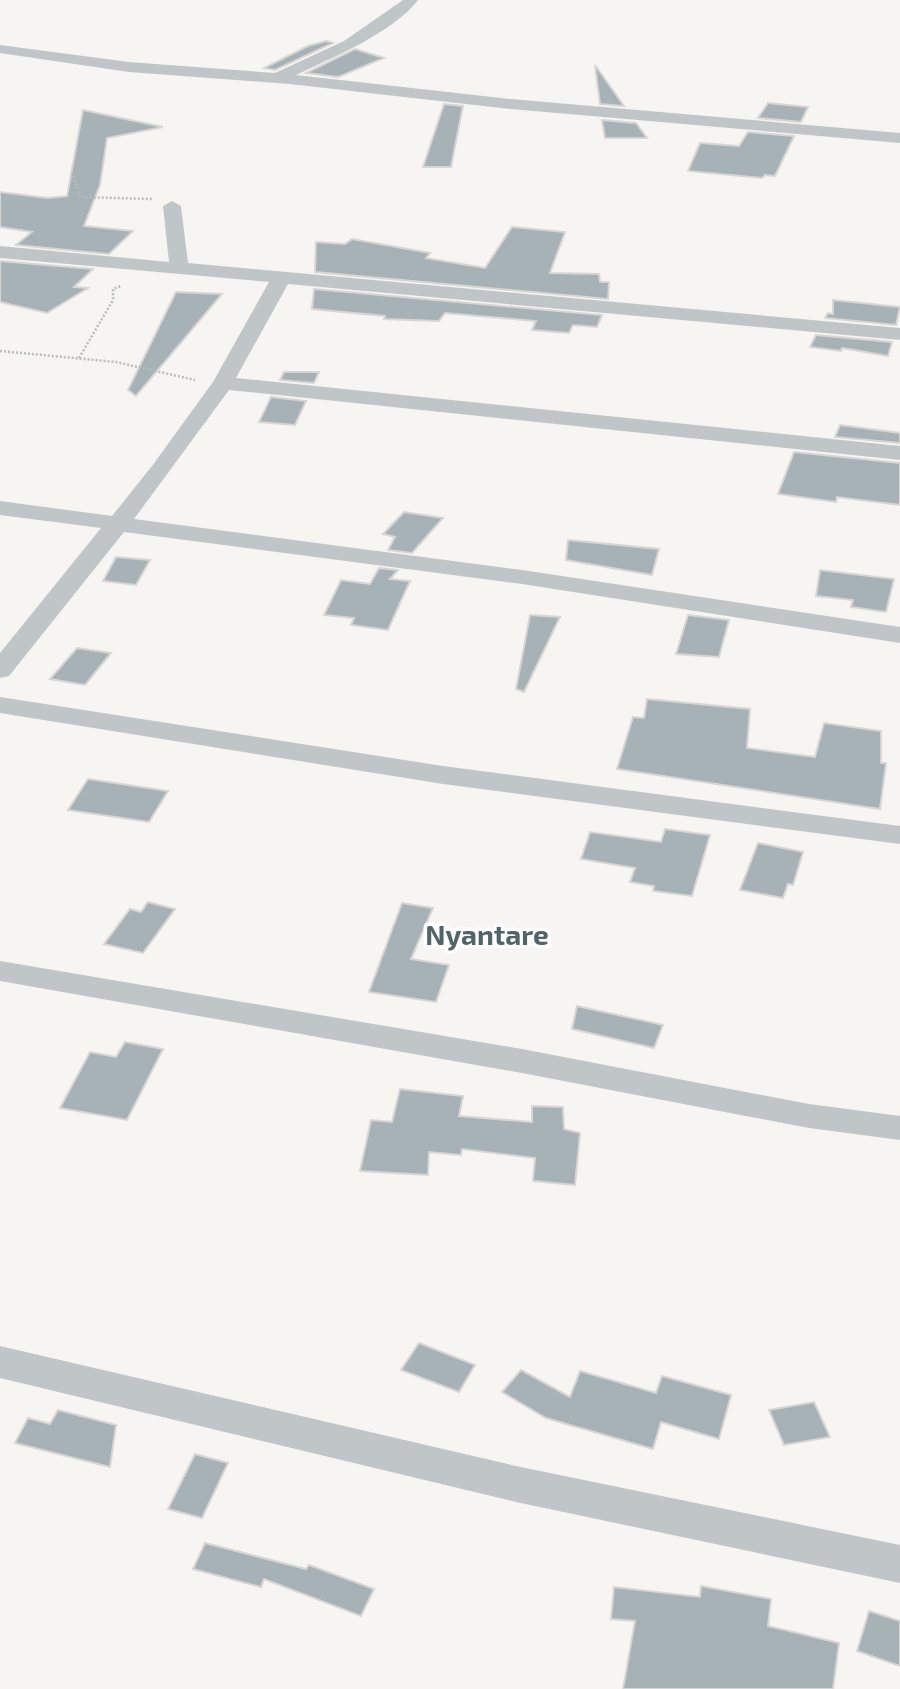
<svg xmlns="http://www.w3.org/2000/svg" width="900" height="1689" font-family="'Exo 2',sans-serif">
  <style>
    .building { fill: #a6b2b5; stroke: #d7d6d4; stroke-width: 2 }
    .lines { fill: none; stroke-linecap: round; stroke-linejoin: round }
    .path { stroke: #b7bcbd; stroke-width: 2.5; stroke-dasharray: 2 2; stroke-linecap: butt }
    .street { fill: #c0c6c8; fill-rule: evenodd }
    .labels { text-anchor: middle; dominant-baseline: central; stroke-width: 7; stroke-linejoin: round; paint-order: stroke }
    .quarter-label { font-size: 28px; font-weight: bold; fill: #516469; stroke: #fff }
  </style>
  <rect width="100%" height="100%" fill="#f6f5f1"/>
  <path class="building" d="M326,41L333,43L275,70L264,68L308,46Z
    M355,49L384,58L338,77L306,73Z
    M595,65L624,106L600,104Z
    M768,103L808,107L801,122L758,118Z
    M444,104L463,106L451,167H423Z
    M83,110L163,127L107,138L100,185L84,226L133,231L109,254L16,245L32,232L0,227V192L48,198L67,196Z
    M602,120L636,123L647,138H605Z
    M748,132L794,136L775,176L765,175L762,178L688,171L700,143L739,146Z
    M512,227L565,232L550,273L599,274L600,282H609L608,299L315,272L316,242L345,244L352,239L430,253L426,258L485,268Z
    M0,261L93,269L74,287L88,288L47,313L0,302Z
    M314,289L602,315L597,327L573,325L569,333L532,330L536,321L445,313L439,321L384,319L385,316L312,309Z
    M176,292L222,294L136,396L128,390Z
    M833,300L900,307L896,325L825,318L828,313L833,314Z
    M816,335L892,342L888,356L842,348L841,351L810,347Z
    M284,372H319L314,383L280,380Z
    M271,397L306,401L295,425L259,422Z
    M840,425L900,433V443L835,437Z
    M794,452L900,463V505L837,497L836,502L778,494Z
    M404,512L443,518L412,553L388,550L395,537L383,534Z
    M568,540L659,549L652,575L566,560Z
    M116,557L150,560L136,585L103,581Z
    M379,568L398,570L390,579L410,581L388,630L351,625L354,618L324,615L341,580L370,584Z
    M820,570L894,579L886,612L851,607L853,600L816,596Z
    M530,615L560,617L524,692L516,689Z
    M688,615L729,620L719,657L676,654Z
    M77,648L111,653L85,685L50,679Z
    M647,699L750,709L747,748L815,757L824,723L881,731V763H886L880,809L617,769L633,717L644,718Z
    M88,779L168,791L149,822L68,810Z
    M665,829L710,835L692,896L653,891L654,886L630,882L635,868L581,859L590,832L661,842Z
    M758,843L803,852L793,885L788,884L783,898L740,890Z
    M148,902L175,909L143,953L104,944L130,909L141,912Z
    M402,903L433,908L411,959L449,965L436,1002L369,992Z
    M577,1006L663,1025L654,1048L572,1029Z
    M125,1042L163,1049L127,1120L60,1108L90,1052L116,1057Z
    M400,1089L463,1096L459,1116L532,1122V1106L563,1107L564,1129L580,1133L575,1185L533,1181L535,1158L462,1149L461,1155L429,1152L428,1175L360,1171L371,1120L392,1122Z
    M419,1343L475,1365L459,1392L401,1370Z
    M521,1370L570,1397L580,1371L656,1393L662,1376L731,1395L719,1439L661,1422L653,1449L546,1418L502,1392Z
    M814,1402L830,1437L784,1445L769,1410Z
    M58,1410L116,1425L110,1467L15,1443L28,1418L50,1424Z
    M195,1454L228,1463L202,1518L168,1509Z
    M205,1543L306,1569L309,1565L374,1589L361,1616L264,1579L261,1587L193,1569Z
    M701,1586L771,1599L768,1626L839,1643L833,1689H623L635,1621L611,1619L614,1587L700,1597Z
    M869,1611L900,1621V1666L857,1651Z"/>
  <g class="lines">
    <path class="path" d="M72,172L80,197L152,199
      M0,351L116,362L195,380
      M79,358L113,300V289L121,286"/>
    <path class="street" d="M403,0H418C394,32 332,58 296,75L511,99L900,133V143L511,109L290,84L129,72L0,53V45L129,62L275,73L344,41Z
      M172,201L181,206L188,263L900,328V340L288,284L236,378L900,446V460L229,390L134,519L522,570L900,627V643L522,584L124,532L9,676L0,678V653L101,528L0,515V501L112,516L152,466L213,382L269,282L0,258V246L169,262L163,206Z
      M0,697L443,766L900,826V844L443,784L0,713Z
      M0,961L522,1049L809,1104L900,1116V1140L809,1128L522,1073L0,981Z
      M0,1346L516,1466L900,1545V1583L516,1502L0,1378Z"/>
  </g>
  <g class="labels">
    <g class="quarter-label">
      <text x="487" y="934">Nyantare</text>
    </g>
  </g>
</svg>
